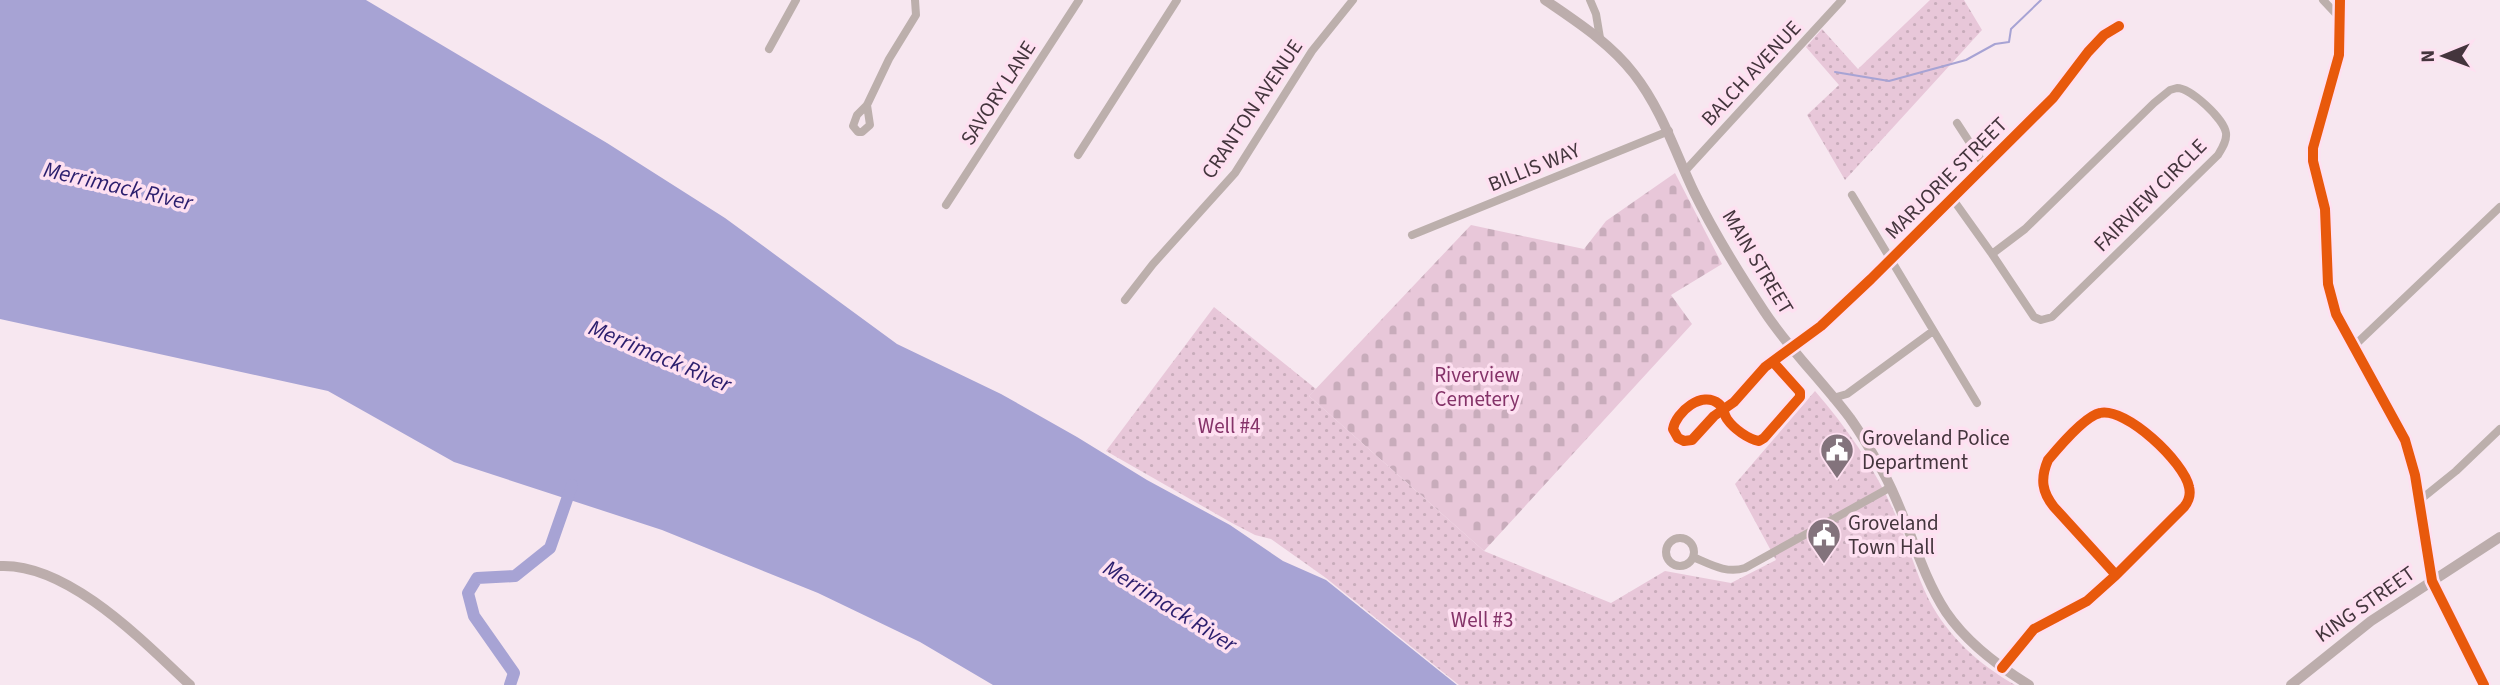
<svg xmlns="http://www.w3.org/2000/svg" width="2500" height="685" font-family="'Source Sans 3',sans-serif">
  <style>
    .cemetery { fill: url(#cemetery-stones) }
    .park { fill: url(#park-dots) }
    .water { fill: #a7a3d4 }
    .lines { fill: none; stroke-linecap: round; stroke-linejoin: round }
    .stream { stroke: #a7a3d4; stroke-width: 2 }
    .river { stroke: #a7a3d4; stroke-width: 12 }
    .street { stroke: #bcafac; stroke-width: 8 }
    .secondary { stroke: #bcadac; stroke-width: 10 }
    .cycleway-casing { stroke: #fee0f1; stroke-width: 15 }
    .cycleway { stroke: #e8590c; stroke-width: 10 }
    .labels { text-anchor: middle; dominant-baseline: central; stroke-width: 7; stroke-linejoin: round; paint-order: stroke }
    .street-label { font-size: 21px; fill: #44353d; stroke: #fee0f1 }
    .park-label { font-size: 21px; fill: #853369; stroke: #fee0f1 }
    .poi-label { font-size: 21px; fill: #44353d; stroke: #fee0f1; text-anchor: start }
    .water-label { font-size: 23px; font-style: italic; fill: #2b1e6d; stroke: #fee0f1 }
  </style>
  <defs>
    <pattern id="cemetery-stones" width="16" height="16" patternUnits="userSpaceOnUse" patternTransform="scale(1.75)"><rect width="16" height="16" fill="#e8c7d9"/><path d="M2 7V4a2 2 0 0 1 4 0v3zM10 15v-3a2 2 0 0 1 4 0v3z" fill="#c8acbb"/></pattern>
    <pattern id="park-dots" width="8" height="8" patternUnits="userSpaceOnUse" patternTransform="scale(1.75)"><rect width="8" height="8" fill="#e8c7d9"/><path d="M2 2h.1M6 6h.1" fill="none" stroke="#c8acbb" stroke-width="1.8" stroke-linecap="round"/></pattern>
  </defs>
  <rect width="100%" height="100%" fill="#f7e7f0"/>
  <path class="cemetery" d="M1675,173L1722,264L1671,295L1692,324L1484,551L1309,396L1471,225L1584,249L1606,221Z"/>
  <path class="park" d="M1930,0H1964L1982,30L1845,180L1807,115L1839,85L1806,47L1822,29L1858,69Z
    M1214,307L1316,389L1309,396L1484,551L1611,603L1665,571L1731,583L1776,560L1735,484L1815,391C1848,429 1876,470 1896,516C1908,543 1916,574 1929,600C1949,638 1979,664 2015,685H1459L1326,578L1271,539L1255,535L1232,523L1106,451Z"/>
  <path class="water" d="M0,0H366L607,143L725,218L897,344L1001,394L1077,437L1147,480L1230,525L1283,561L1326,580L1457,685H993L920,642L818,593L662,530L454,462L328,391L0,319Z"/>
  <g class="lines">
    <path class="stream" d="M1835,72L1889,81L1966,60L1995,44L2009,42L2011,29L2041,0"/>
    <path class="river" d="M510,685L514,673L474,616L468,593L477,578L515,576L550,548L572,485"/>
    <path class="street" d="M1590,0L1596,14L1600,38
      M2323,0L2340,18
      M769,49L796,0
      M2177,88C2191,88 2224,119 2226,133C2227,141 2222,148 2218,155L2052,317L2041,320L2034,317L1992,254L2025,229L2154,103L2170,90Z
      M867,105L870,125L862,132H858L853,126L857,115L867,105L889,59L916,15L915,0
      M1957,123L1985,166
      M1078,155L1177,0
      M1685,171L1842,0
      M1852,195L1977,403
      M1952,198L1992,254
      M946,205L1079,0
      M1412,235L1669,131
      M1125,300L1153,264L1235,173L1312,51L1353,0
      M2354,346L2500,207
      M1773,362L1800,392V397L1764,438L1759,441C1748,439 1734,429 1727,419C1724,415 1724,408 1719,404C1702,390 1676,412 1673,429L1678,438L1684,441L1692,440L1714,416L1734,402L1765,367L1821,326L1871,279L2053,98L2088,52L2104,35L2119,26
      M1833,398L1847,394L1933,331
      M2420,500L2456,471L2500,429
      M1666 552a14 14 0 1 1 28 0a14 14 0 1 1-28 0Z
      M1693,557C1710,564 1726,574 1745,568L1891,487
      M2002,668L2034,629L2087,601L2116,575L2054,507C2042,492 2040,479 2048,460C2058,448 2085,416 2100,413C2126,407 2184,462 2189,487C2191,495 2189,501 2184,507L2116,575"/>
    <path class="secondary" d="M1545,0C1577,22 1610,43 1634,74C1662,110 1675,152 1694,192C1714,233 1739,273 1764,311C1789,349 1822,381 1850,418C1862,435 1873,454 1883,472C1908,517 1918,569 1946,612C1967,643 1998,666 2029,685
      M2340,0L2339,55L2313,148V161L2325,209L2328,284L2336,314L2405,440L2415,475L2432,581L2484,685
      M0,566C68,563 143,641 190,685
      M2291,685L2371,621L2500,537"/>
    <g class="cycleway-casing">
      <path id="cycleway" d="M2340,0L2339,55L2313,148V161L2325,209L2328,284L2336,314L2405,440L2415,475L2432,581L2484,685
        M1773,362L1800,392V397L1764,438L1759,441C1748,439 1734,429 1727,419C1724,415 1724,408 1719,404C1702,390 1676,412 1673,429L1678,438L1684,441L1692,440L1714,416L1734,402L1765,367L1821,326L1871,279L2053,98L2088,52L2104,35L2119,26
        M2002,668L2034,629L2087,601L2116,575L2054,507C2042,492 2040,479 2048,460C2058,448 2085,416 2100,413C2126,407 2184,462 2189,487C2191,495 2189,501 2184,507L2116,575"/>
    </g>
    <use href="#cycleway" class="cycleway"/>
  </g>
  <defs>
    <g id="civic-pin" transform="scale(1.75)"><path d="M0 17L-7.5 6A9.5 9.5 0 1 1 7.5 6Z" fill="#83737c" stroke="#fee0f1"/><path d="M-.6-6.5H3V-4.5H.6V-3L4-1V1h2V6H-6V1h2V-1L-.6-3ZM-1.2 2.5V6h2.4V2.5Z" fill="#fff"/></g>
  </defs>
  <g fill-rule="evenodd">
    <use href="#civic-pin" x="1837" y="450"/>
    <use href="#civic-pin" x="1824" y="535"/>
  </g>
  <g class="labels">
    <g class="street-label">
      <text transform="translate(1751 73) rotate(-47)">BALCH AVENUE</text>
      <text transform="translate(998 93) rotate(-57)">SAVORY LANE</text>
      <text transform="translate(1252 109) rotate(-56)">CRANTON AVENUE</text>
      <text transform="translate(1534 167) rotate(-22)">BILLIS WAY</text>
      <text transform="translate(1946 178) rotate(-45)">MARJORIE STREET</text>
      <text transform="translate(2150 195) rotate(-45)">FAIRVIEW CIRCLE</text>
      <text transform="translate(1758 262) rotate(59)">MAIN STREET</text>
      <text transform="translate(2365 604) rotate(-35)">KING STREET</text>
    </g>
    <g class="park-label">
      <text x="1477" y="375">Riverview<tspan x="1477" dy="24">Cemetery</tspan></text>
      <text x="1229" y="426">Well #4</text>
      <text x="1482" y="620">Well #3</text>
    </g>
    <g class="poi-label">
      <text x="1862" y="438">Groveland Police<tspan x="1862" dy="24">Department</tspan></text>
      <text x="1848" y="523">Groveland<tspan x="1848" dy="24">Town Hall</tspan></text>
    </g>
    <g class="water-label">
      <text transform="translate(118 186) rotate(13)">Merrimack River</text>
      <text transform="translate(660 356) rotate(23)">Merrimack River</text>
      <text transform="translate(1170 606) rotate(32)">Merrimack River</text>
    </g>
  </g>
  <g transform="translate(2444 56) rotate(269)" stroke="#fee0f1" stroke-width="5" paint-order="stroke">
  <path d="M0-5L12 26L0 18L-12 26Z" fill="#44353d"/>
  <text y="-10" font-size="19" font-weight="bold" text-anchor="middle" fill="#44353d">N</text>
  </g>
</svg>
